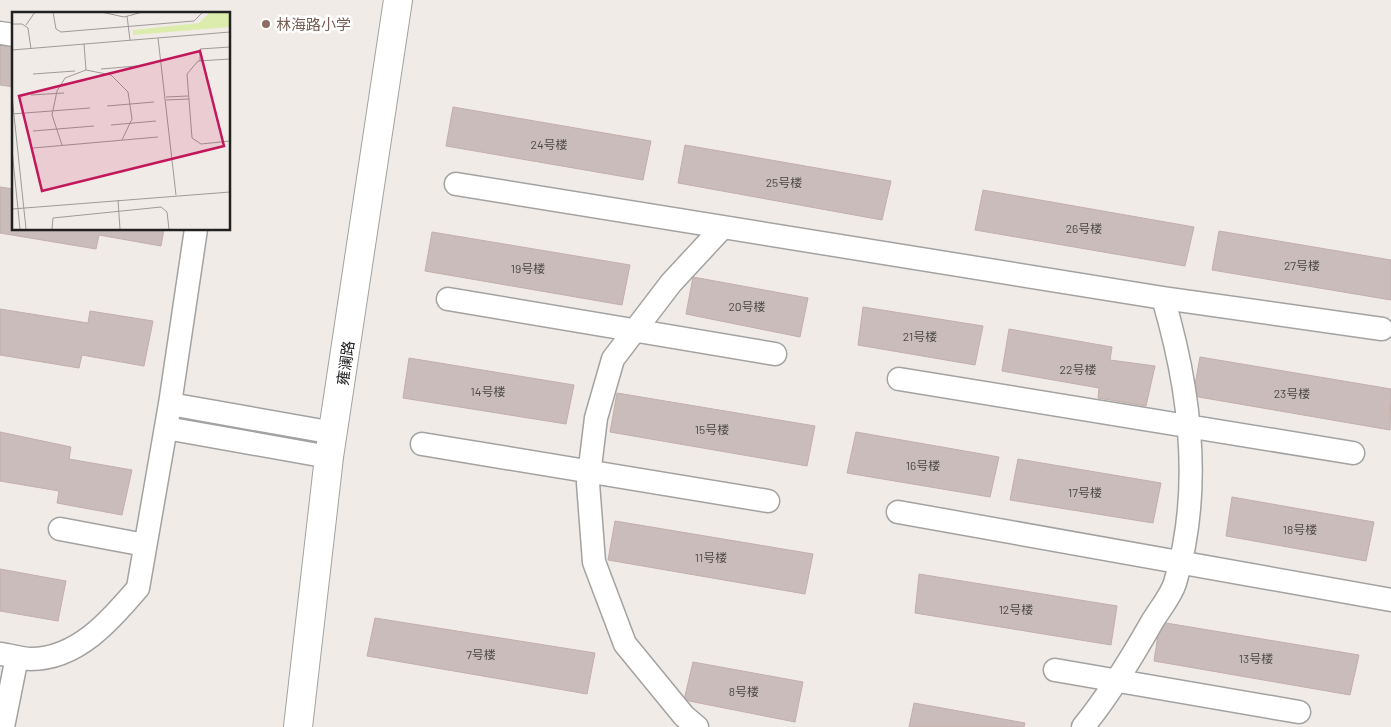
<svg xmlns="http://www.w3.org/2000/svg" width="1391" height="727" font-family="Barlow,'Noto Sans SC',sans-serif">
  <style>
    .building { fill: #c9bcba; stroke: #c4aea9 }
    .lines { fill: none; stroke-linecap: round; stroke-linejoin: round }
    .minor-casing { stroke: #a2a2a2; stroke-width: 25 }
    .tertiary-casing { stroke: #a2a2a2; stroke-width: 30 }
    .minor { stroke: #fff; stroke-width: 22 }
    .tertiary { stroke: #fff; stroke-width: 28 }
    .education-dot { fill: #8d6e63; stroke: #fff; stroke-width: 2 }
    .labels { text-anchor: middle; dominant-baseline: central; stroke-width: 5; stroke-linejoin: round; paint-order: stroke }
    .number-label { font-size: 12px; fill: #4b4847 }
    .education-label { font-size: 15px; fill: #785e54; stroke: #fff; text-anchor: start }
    .street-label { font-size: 15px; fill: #212121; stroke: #fff }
    .inset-road { fill: none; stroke: #9e9a98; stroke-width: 1 }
    .view { fill: #c2185b; fill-opacity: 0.15; stroke: #c2185b; stroke-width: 2.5 }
    .inset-edge { fill: none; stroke: #212121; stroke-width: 2.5 }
  </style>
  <rect width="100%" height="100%" fill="#f1ebe7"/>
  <path class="building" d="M0,44L14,46V87L0,85Z
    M453,107L651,141L643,180L446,146Z
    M685,145L891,181L882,220L678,183Z
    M0,187L14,189V229H164L161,246L99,235L96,249L0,233Z
    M983,190L1194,227L1185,266L975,230Z
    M1219,231L1391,260V300L1212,270Z
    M432,232L630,265L622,305L425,271Z
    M693,277L808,298L800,337L686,314Z
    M863,307L983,326L975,365L858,345Z
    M0,309L88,323L90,311L153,321L144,366L82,355L79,368L0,355Z
    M1009,329L1112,347L1110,360L1155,366L1146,406L1098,398L1099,388L1002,371Z
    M1200,357L1391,389L1390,430L1193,396Z
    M409,358L574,385L566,424L403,398Z
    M617,393L815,426L807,466L610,432Z
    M0,432L71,447L69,459L132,470L122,515L57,503L59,491L0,481Z
    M856,432L999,457L990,497L847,473Z
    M1018,459L1161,483L1153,523L1010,500Z
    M1232,497L1374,522L1366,561L1226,536Z
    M615,521L813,554L805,594L608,560Z
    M0,569L66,581L58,621L0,611Z
    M919,574L1117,606L1111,645L915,613Z
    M375,618L595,653L587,694L367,656Z
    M1160,622L1359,655L1350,695L1154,661Z
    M693,662L803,682L795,722L684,700Z
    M914,703L1025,723L1024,727H909Z"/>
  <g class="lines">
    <g class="minor-casing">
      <path id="minor" d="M0,33L14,35
        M456,184L1163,298L1382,329
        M448,299L775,354
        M899,379L1353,453
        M170,404L334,433
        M166,428L329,457
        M422,444L768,501
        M898,512L1391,600
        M60,529L145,545
        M0,654C10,655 21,659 31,659C77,659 110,621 138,588L170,404L196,229
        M1055,670L1299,712
        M3,727L17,657
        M697,727L684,716L625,644L594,562L588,483L596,418L613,359L671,283L722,228
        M1083,727C1110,694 1131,659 1152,622C1159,610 1171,596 1175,583C1203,490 1190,389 1163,298"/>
    </g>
    <g class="tertiary-casing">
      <path id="tertiary" d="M298,727L329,457L398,0"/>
    </g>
    <use href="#minor" class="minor"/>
    <use href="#tertiary" class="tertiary"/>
  </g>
  <circle class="education-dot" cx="266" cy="24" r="5"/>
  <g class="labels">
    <g class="number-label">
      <text x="549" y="144">24号楼</text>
      <text x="784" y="182">25号楼</text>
      <text x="1084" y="228">26号楼</text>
      <text x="1302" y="265">27号楼</text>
      <text x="528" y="268">19号楼</text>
      <text x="747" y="306">20号楼</text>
      <text x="920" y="336">21号楼</text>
      <text x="1078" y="369">22号楼</text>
      <text x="488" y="391">14号楼</text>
      <text x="1292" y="393">23号楼</text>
      <text x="712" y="429">15号楼</text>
      <text x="923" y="465">16号楼</text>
      <text x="1085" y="492">17号楼</text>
      <text x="1300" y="529">18号楼</text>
      <text x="711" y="557">11号楼</text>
      <text x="1016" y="609">12号楼</text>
      <text x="481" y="654">7号楼</text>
      <text x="1256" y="658">13号楼</text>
      <text x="744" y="691">8号楼</text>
    </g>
    <g class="education-label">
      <text x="276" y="24">林海路小学</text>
    </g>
    <g class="street-label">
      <text transform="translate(345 363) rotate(-82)">雍澜路</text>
    </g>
  </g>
  <g transform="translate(12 12)">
    <rect width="218" height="218" fill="#f1ebe7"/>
    <path d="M198,0H217V15L121,23V18L187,11Z" fill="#dbecac"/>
    <path class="inset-road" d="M41,0L44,17L49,20L182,9L191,0M89,0L112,5L131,0M115,4L118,28M0,12H10L16,16L19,37M14,13L23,0M146,26L164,183M72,32L74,58M0,38L218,20M218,47L186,49L175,62L180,126L189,132L218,129M188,49V37L218,35M89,57L125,54M21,62L63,59M19,83L52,81M0,84L14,217M154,85L176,84M154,88L177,87M95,94L142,90M0,102L78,96M99,113L144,109M21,119L82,114M50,133L40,103L45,79L53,66L74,58L99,63L116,80L120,107L110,128M21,136L146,125M0,138L8,217M106,188L108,217M0,197L218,180M40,217L41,206L149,195L155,200L157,217"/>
    <path class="view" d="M188,39L212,134L30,179L7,84Z"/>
    <rect width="218" height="218" class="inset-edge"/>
  </g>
</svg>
